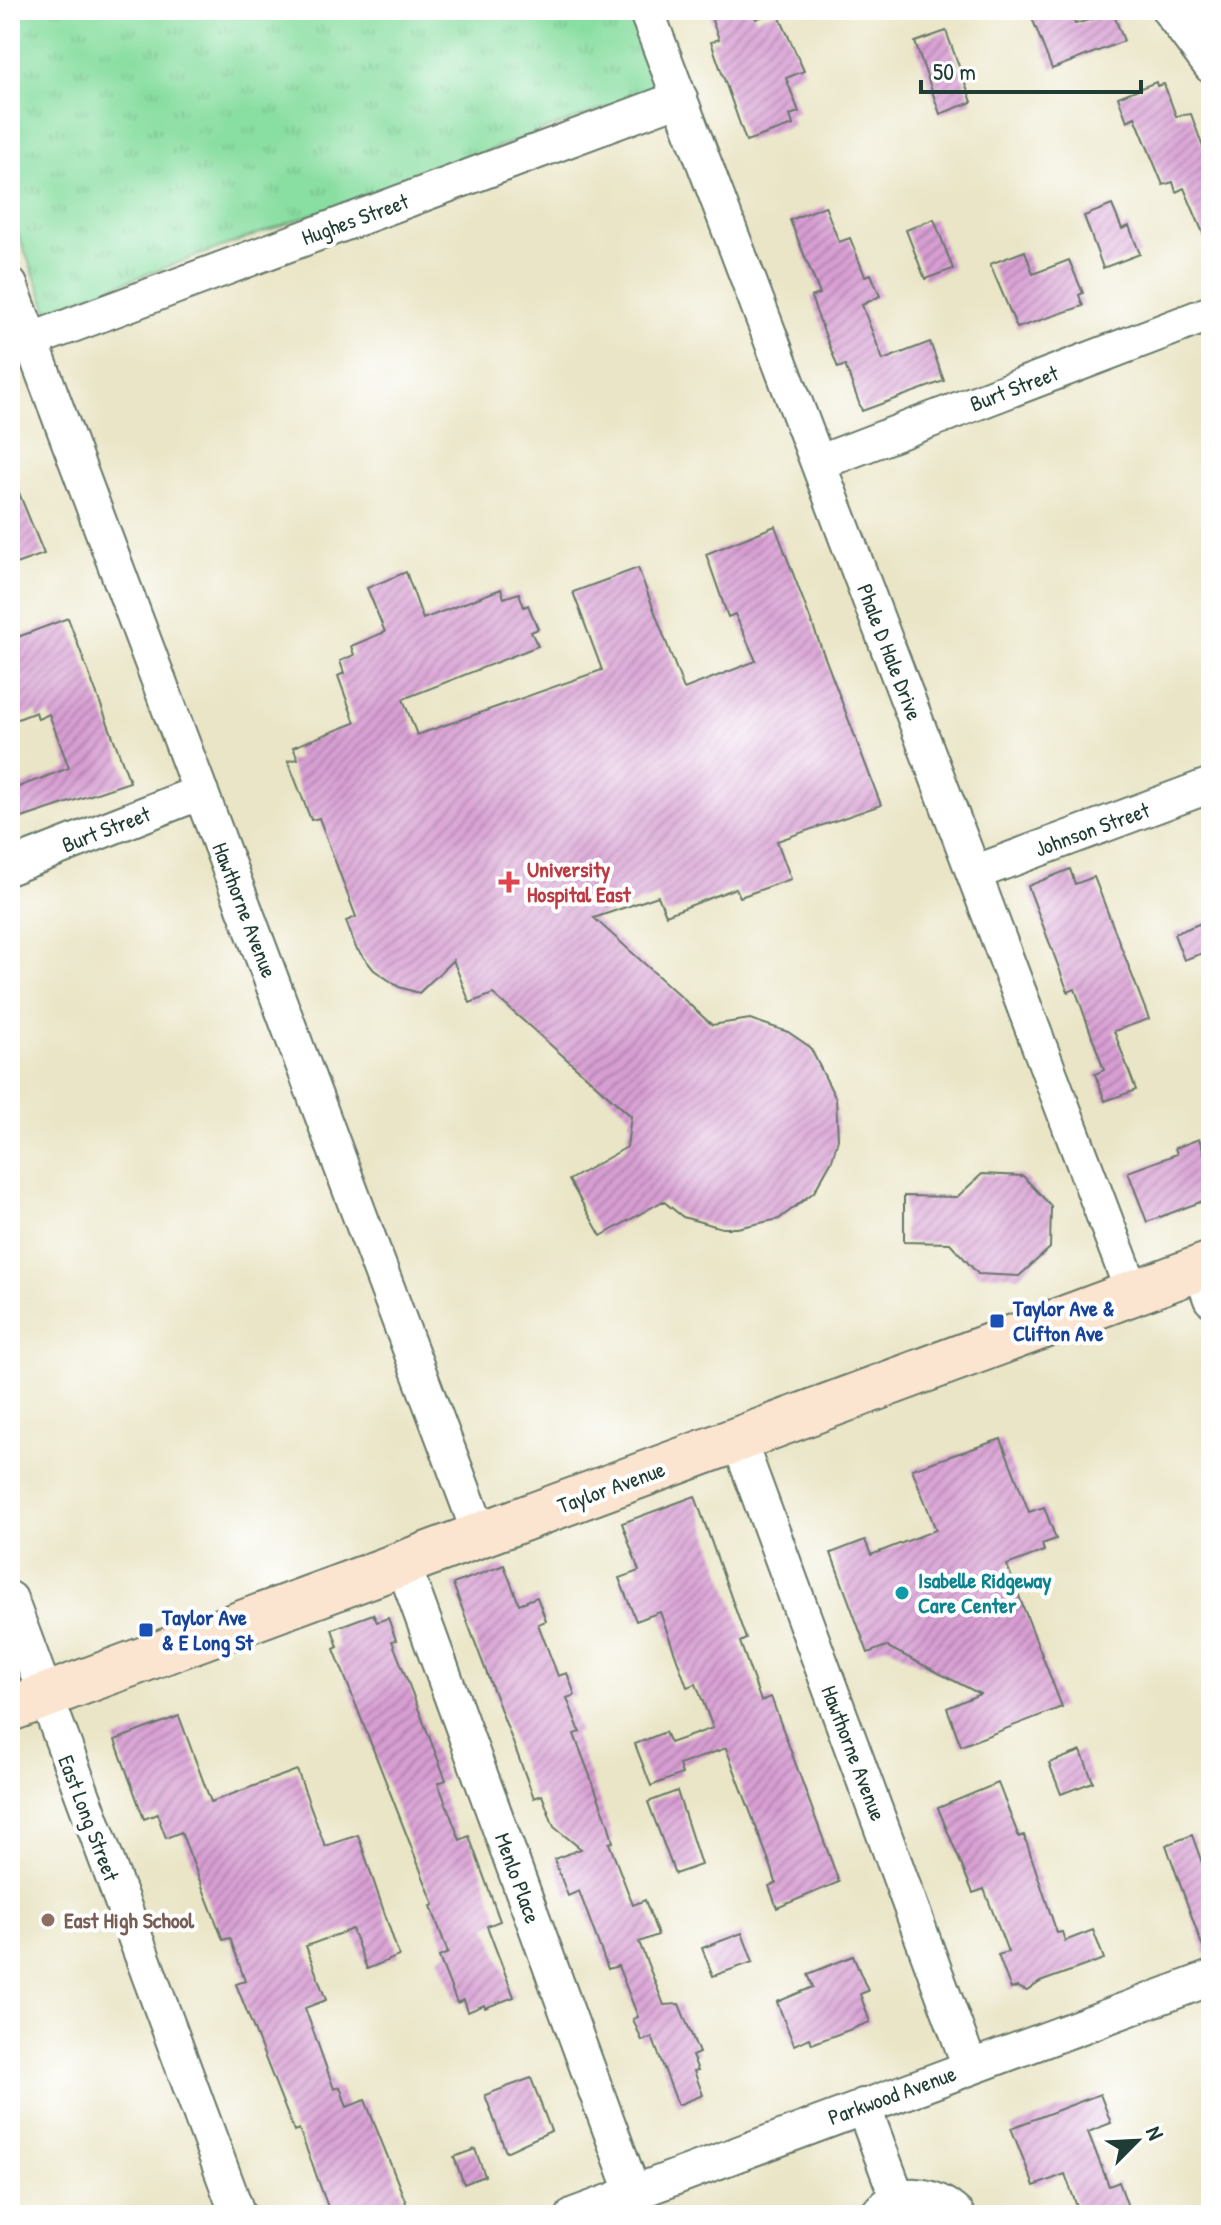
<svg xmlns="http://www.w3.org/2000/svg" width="1221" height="2225" font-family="'Patrick Hand',sans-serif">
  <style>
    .grass { fill: url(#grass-tufts); stroke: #548e6a; stroke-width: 2 }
    .building { fill: url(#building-hatch) }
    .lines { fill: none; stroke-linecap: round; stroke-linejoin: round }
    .minor-casing { stroke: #667867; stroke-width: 38 }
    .secondary-casing { stroke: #667867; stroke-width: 48 }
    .minor { stroke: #fff; stroke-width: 34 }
    .secondary { stroke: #fce5d0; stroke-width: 44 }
    .health-dot { fill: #e0444e; stroke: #fff; stroke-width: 3 }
    .transit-dot { fill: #1a4fb4; stroke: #fff; stroke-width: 3 }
    .culture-dot { fill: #0f9aa8; stroke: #fff; stroke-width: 3 }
    .education-dot { fill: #8d6e63; stroke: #fff; stroke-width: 3 }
    .labels { text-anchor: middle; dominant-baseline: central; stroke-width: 8; stroke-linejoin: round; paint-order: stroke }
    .street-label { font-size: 22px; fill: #1f3d34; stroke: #fff }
    .health-label { font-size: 22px; font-weight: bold; fill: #be3a42; stroke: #fff; text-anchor: start }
    .transit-label { font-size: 22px; font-weight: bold; fill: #164399; stroke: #fff; text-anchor: start }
    .culture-label { font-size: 22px; font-weight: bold; fill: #0d838f; stroke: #fff; text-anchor: start }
    .education-label { font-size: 22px; font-weight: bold; fill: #785e54; stroke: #fff; text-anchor: start }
  </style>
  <defs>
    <pattern id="grass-tufts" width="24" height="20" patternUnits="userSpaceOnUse" patternTransform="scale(2)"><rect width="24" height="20" fill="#89dea1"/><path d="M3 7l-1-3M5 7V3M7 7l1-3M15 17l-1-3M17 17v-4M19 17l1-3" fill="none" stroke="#76bf8b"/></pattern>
    <pattern id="building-hatch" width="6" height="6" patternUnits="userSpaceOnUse" patternTransform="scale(2)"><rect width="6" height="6" fill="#d89ed3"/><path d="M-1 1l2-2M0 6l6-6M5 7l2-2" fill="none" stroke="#af82ac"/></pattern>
  </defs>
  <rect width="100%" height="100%" fill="#fff"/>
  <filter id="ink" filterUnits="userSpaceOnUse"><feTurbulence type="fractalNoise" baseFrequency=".0125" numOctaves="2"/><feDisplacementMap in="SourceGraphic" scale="16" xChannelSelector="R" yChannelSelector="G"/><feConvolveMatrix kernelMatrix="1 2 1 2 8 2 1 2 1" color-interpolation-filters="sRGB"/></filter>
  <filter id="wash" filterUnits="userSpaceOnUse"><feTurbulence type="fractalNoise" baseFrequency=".006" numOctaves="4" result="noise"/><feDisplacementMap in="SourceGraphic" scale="32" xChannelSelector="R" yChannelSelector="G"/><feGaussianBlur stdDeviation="1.8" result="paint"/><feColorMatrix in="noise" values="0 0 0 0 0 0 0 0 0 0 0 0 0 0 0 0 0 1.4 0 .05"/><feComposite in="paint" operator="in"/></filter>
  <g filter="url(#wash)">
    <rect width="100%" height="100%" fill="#eae5c6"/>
    <path class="grass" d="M10,10H632L661,88L48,310L10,214Z"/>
    <g id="blocks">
      <path class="building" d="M708,10H752L756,19L777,11L804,71L786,78L799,112L790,115L793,125L746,141L711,42L719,39Z
        M1029,10H1070L1075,24L1113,13L1124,41L1052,69Z
        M946,31L972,102L940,114L915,42Z
        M1156,82L1157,86L1164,84L1176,116L1191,114L1204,150L1211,147V252L1184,188L1176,192L1173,182L1163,185L1135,117L1127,121L1118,97Z
        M1112,205L1122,229L1129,226L1140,254L1103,268L1084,216Z
        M825,206L839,242L850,238L865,276L871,274L880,296L862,305L883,360L930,342L944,381L862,411L845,365L838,368L816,311L811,297L820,294L790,220Z
        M934,219L953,269L925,279L906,230Z
        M1025,251L1033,274L1069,260L1083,293L1079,295L1083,306L1017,328L990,264Z
        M10,471L44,554L10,566Z
        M775,526L881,805L777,841L791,879L740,897L736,888L666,915L658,896L594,918L712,1025L750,1019L788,1032L810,1047L836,1099L838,1139L832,1160L814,1192L779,1219L737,1228H722L683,1217L663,1201L601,1236L569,1180L627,1147L631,1116L493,994L470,1003L453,960L419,993L399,987L374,970L356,948L346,921L356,917L319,818L311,820L288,761L298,759L293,747L355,723L338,676L344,673L340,661L354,655L351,646L385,632L367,588L406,572L423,619L501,589L504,598L519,593L524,607L528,605L538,629L531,632L538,646L403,699L417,735L602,670L573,592L638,568L684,689L756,661L735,614L728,617L706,554Z
        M68,618L130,782L10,822V790L69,768L49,714L38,719L36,712L10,722V640Z
        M1070,869L1075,884L1094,877L1149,1019L1114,1031L1136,1090L1105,1101L1095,1074L1104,1070L1075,989L1068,992L1028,886Z
        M1211,919V950L1184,960L1174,934Z
        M1199,1139L1211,1171V1198L1147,1222L1128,1172L1177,1154L1175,1148Z
        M982,1174L1023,1176L1051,1206L1050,1248L1019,1276L978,1274L950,1243L904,1242V1196L957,1197Z
        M1001,1439L1029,1512L1044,1507L1056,1539L1042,1544L1044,1551L1007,1565L1062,1707L961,1746L947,1708L980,1694L886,1646L868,1653L831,1553L865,1540L871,1555L936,1530L912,1469Z
        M695,1496L746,1639L740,1642L761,1701L771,1697L839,1882L777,1908L769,1886L776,1883L772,1869L726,1748L679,1765L682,1774L651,1786L635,1744L665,1732L670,1743L713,1728L696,1684L687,1687L660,1612L636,1621L619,1578L639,1571L622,1523Z
        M504,1565L519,1604L537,1597L546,1621L538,1624L558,1676L567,1673L575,1695L567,1698L580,1732L574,1734L608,1823L613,1842L609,1843L633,1905L645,1900L658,1935L639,1942L664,2005L679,2004L699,2053L692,2056L698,2070L694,2071L703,2095L678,2105L652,2037L642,2041L633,2019L638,2017L618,1966L608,1969L579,1891L568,1896L554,1859L581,1849L554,1827L542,1795L534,1798L453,1584Z
        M373,1614L377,1622L388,1618L396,1640L392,1641L446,1780L438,1783L460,1840L469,1836L500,1921L487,1926L514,1997L485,2008L484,2005L468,2012L464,2000L457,2003L439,1957L448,1953L431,1906L434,1905L334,1649L338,1647L332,1629Z
        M179,1716L211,1802L297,1770L325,1846L358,1835L399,1956L367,1969L352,1929L306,1946L326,2000L305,2008L334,2089L340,2087L347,2107L365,2100L408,2208L389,2215H331L299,2129L294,2131L236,1984L245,1981L230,1938L223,1940L181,1832L166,1838L157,1814L144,1819L115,1740Z
        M1081,1751L1093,1782L1061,1794L1049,1763Z
        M998,1783L1019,1837L1024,1835L1057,1933L1062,1932L1065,1941L1093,1930L1104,1959L1040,1982L1027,1991L1017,1987L1011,1989L998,1955L1008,1952L984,1889L973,1893L938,1808Z
        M677,1791L701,1865L675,1874L648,1802Z
        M1192,1835L1205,1871L1211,1869V1958L1207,1959L1166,1845Z
        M742,1933L753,1962L713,1976L702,1948Z
        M853,1956L868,1991L860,1994L870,2022L812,2044L810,2038L794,2045L777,2002L813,1987L808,1974Z
        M531,2078L551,2131L506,2152L485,2095Z
        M1100,2094L1111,2123L1088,2132L1109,2186L1119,2182L1131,2215H1080L1065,2174L1034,2186L1011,2128Z
        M475,2149L485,2176L464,2184L454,2157Z"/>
    </g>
  </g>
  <g filter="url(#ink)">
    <use href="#blocks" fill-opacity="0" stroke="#667867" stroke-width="2"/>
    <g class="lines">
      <g class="minor-casing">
        <path id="minor" d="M646,10L1133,1293
          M1169,10L1211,66
          M1178,21L1208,10
          M10,285L480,1535
          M32,340L680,98
          M818,463L1211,313
          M10,867L201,792
          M974,873L1211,785
          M1200,1269L1211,1299
          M738,1439L970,2067
          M403,1564L633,2192
          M10,1599L238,2215
          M863,2106L897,2197
          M574,2215L1211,1978
          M877,2215C897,2187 934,2192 957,2215"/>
      </g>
      <g class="secondary-casing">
        <path id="secondary" d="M10,1709L1211,1264"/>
      </g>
      <use href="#minor" class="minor"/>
      <use href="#secondary" class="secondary"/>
    </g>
  </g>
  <path class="health-dot" d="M505 870h8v8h8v8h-8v8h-8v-8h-8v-8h8z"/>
  <g class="transit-dot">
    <rect x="989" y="1313" width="16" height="16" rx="4"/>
    <rect x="138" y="1622" width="16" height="16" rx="4"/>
  </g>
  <circle class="culture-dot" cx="902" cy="1593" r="8"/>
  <circle class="education-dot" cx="48" cy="1920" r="8"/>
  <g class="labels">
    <g class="street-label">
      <text transform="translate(355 219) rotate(-20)">Hughes Street</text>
      <text transform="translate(1014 388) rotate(-21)">Burt Street</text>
      <text transform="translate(890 652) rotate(69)">Phale D Hale Drive</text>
      <text transform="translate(106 829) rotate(-21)">Burt Street</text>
      <text transform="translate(1092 829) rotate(-20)">Johnson Street</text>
      <text transform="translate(245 910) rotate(69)">Hawthorne Avenue</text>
      <text transform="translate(611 1487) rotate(-20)">Taylor Avenue</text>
      <text transform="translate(854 1753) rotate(69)">Hawthorne Avenue</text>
      <text transform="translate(89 1818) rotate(69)">East Long Street</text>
      <text transform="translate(518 1878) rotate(70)">Menlo Place</text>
      <text transform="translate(892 2095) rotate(-20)">Parkwood Avenue</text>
    </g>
    <g class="health-label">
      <text x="527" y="869">University<tspan x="527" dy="25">Hospital East</tspan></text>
    </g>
    <g class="transit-label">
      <text x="1013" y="1308">Taylor Ave &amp;<tspan x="1013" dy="25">Clifton Ave</tspan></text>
      <text x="162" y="1617">Taylor Ave<tspan x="162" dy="25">&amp; E Long St</tspan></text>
    </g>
    <g class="culture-label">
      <text x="918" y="1580">Isabelle Ridgeway<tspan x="918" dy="25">Care Center</tspan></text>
    </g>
    <g class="education-label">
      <text x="64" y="1920">East High School</text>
    </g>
  </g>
  <rect width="1221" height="2225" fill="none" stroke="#fff" stroke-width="40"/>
  <g transform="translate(1137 2141) rotate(66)" stroke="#ffffff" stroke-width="6" paint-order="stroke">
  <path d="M0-6L14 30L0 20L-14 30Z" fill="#1f3d34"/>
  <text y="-12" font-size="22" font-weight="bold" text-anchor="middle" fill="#1f3d34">N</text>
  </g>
  <path d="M921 80v12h220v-12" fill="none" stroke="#1f3d34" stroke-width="4"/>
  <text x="933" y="80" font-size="24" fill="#1f3d34" stroke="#ffffff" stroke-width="6" paint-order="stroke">50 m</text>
</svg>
